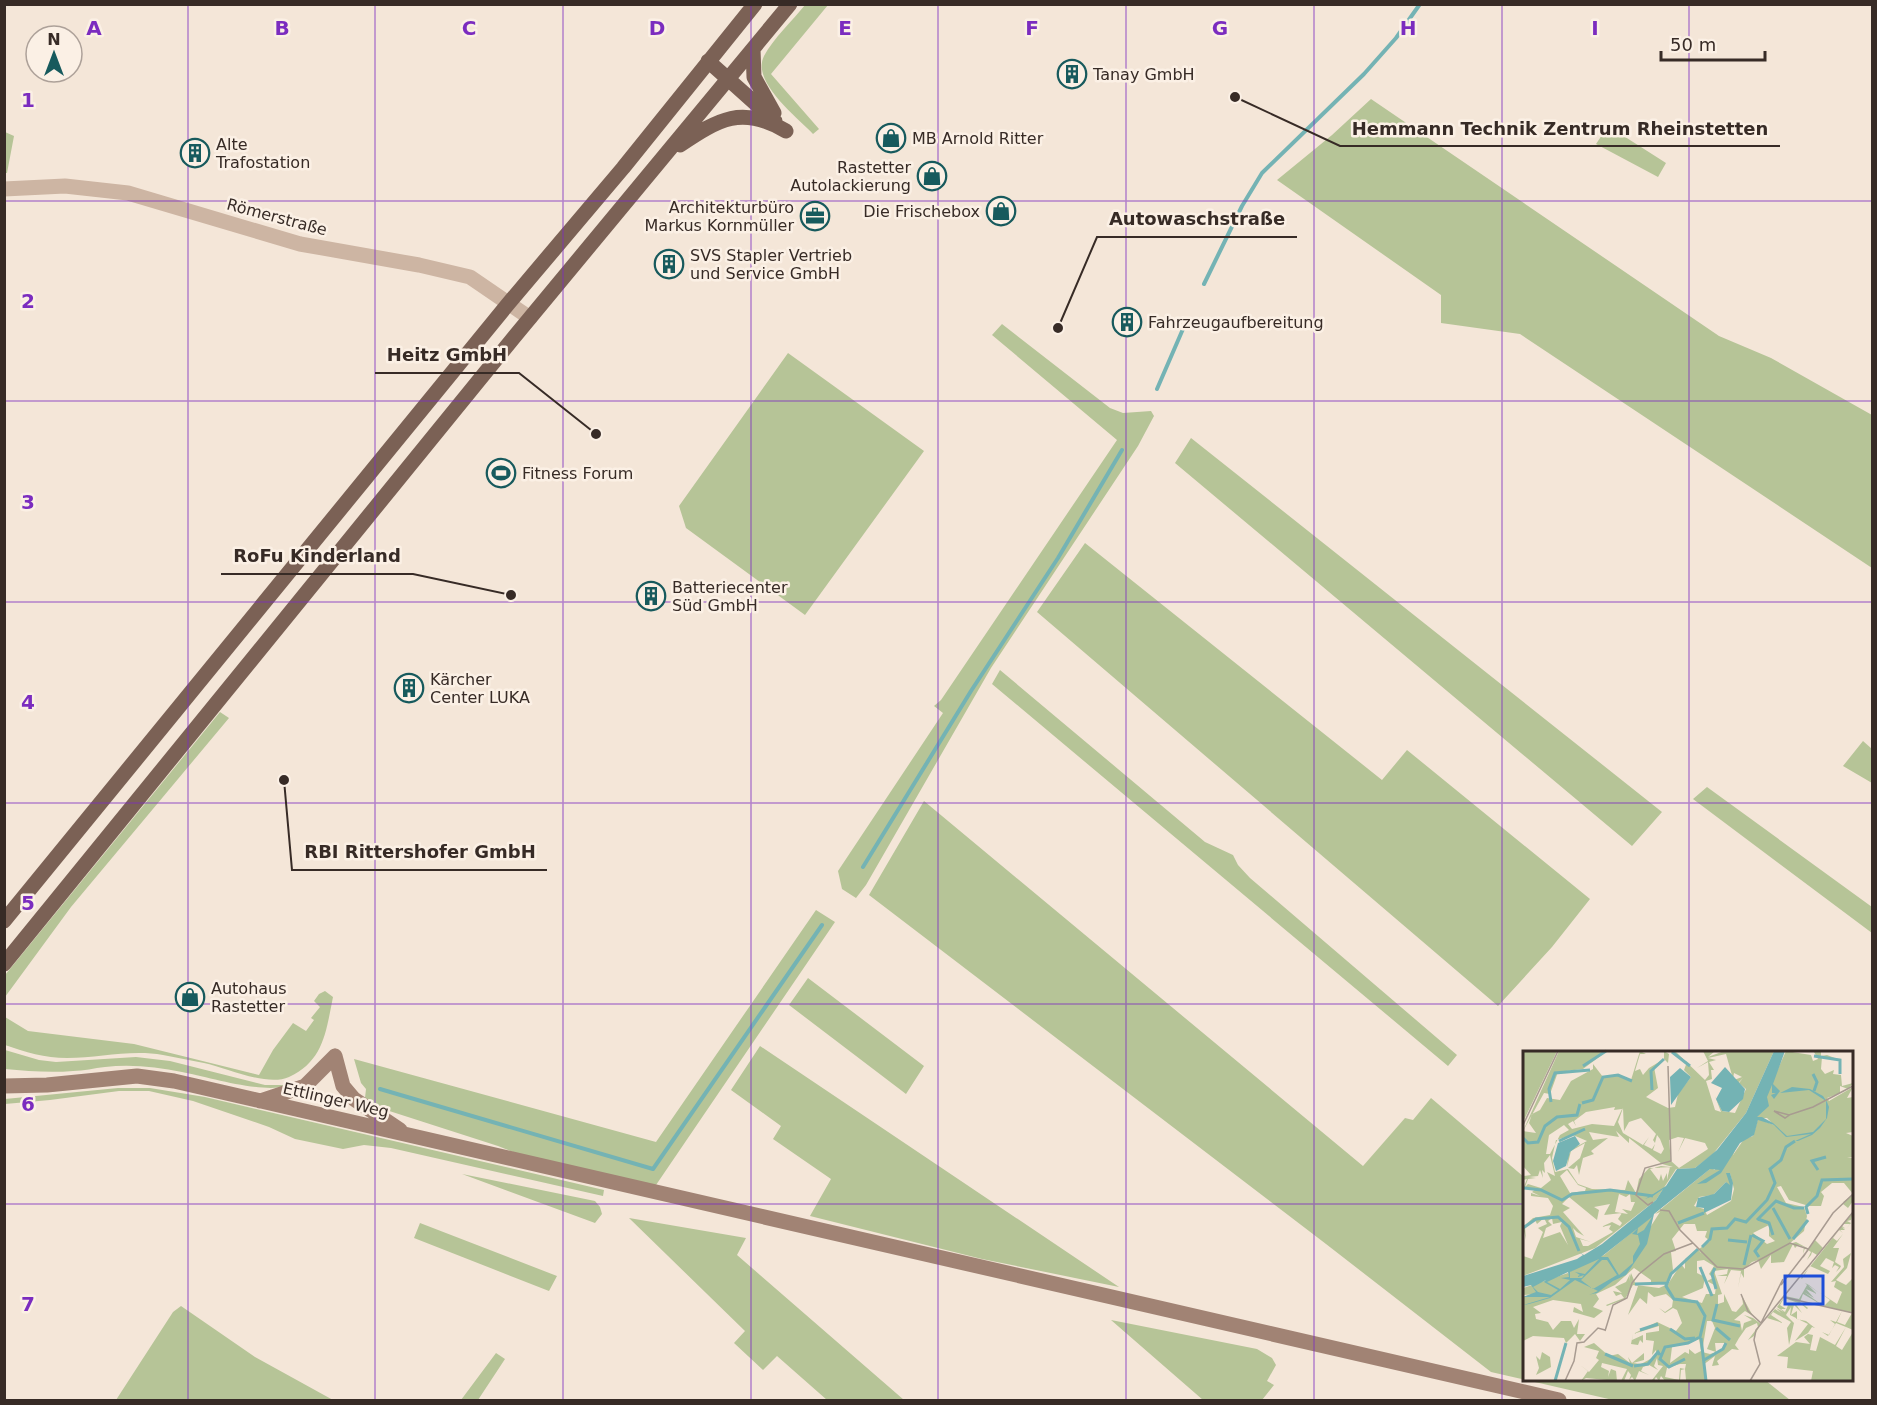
<svg xmlns="http://www.w3.org/2000/svg" width="1877" height="1405" font-family="'DejaVu Sans',sans-serif">
  <style>
    .green { fill: #b6c497 }
    .lines { fill: none; stroke-linecap: round; stroke-linejoin: round }
    .stream { stroke: #74b3b4; stroke-width: 4 }
    .tertiary { stroke: #cdb5a3; stroke-width: 15 }
    .secondary { stroke: #a18374; stroke-width: 15 }
    .primary { stroke: #7b6155; stroke-width: 15 }
    .grid { fill: none; stroke: #7b2cbf; stroke-width: 1.5; stroke-opacity: 0.55 }
    .labels { text-anchor: middle; dominant-baseline: central; stroke-width: 5; stroke-linejoin: round; paint-order: stroke }
    .poi-label { font-size: 16px; fill: #372b26; stroke: #fbf0e5; text-anchor: start }
    .street-label { font-size: 16px; fill: #372b26; stroke: #fbf0e5 }
    .inset-river { fill: none; stroke: #74b3b4; stroke-width: 3 }
    .inset-road { fill: none; stroke: #a89b91; stroke-width: 1.5 }
    .view { fill: #1d4ed8; fill-opacity: 0.15; stroke: #1d4ed8; stroke-width: 3 }
    .inset-edge { fill: none; stroke: #372b26; stroke-width: 3 }
    .grid-label { font-size: 20px; text-anchor: middle; font-weight: bold; fill: #7b2cbf; stroke: #fbf0e5; stroke-width: 5; stroke-linejoin: round; paint-order: stroke }
    .leader { fill: none; stroke: #372b26; stroke-width: 2 }
    .callout-dot { fill: #372b26; stroke: #fbf0e5; stroke-width: 2 }
    .callout-label { font-size: 18px; text-anchor: middle; font-weight: bold; fill: #372b26; stroke: #fbf0e5; stroke-width: 5; stroke-linejoin: round; paint-order: stroke }
  </style>
  <rect width="100%" height="100%" fill="#f4e6d8"/>
  <path class="green" d="M805,5H828L771,74L819,129L813,134C797,117 751,82 764,56C773,39 793,20 805,5Z
    M1371,99L1719,336L1771,358L1872,415V568L1520,334L1441,323V295L1277,180L1332,135Z
    M1608,126L1666,163L1658,177L1596,144Z
    M5,132L14,136L7,173H5Z
    M1002,324L1110,408L1123,413L1151,411L1154,416L1138,446L991,668L866,885L856,898L842,889L838,871L943,713L934,706L941,700L1117,440L992,335Z
    M788,353L924,451L805,615L686,528L679,506Z
    M1191,438L1662,812L1632,846L1175,463Z
    M1085,543L1382,780L1407,750L1590,899L1552,947L1498,1006L1037,612Z
    M1000,670L1205,842L1233,855L1238,865L1250,878L1457,1055L1448,1066L992,684Z
    M220,712L229,718L71,907L5,997V975Z
    M1863,741L1872,749V783L1843,766Z
    M1707,787L1872,907V933L1693,799Z
    M924,801L1363,1166L1405,1118L1413,1120L1431,1098L1524,1177V1380H1765L1790,1400H1613L1491,1372L1326,1244L869,895Z
    M816,910L835,922L656,1185L528,1158L498,1146L380,1108L365,1098L366,1089L361,1083L354,1059L656,1142Z
    M808,978L924,1066L906,1094L789,1005Z
    M325,991L333,997C326,1031 324,1061 289,1077C267,1087 227,1068 204,1063C190,1060 177,1058 163,1055C131,1049 99,1058 67,1058C45,1058 25,1052 5,1045V1017L28,1031L134,1044L259,1075L273,1050L293,1023L306,1031L314,1020L311,1018L320,1007L314,1001L319,994Z
    M760,1046L1119,1287L982,1259L810,1216L831,1179L773,1139L781,1126L731,1090Z
    M5,1050L39,1060L56,1062L136,1057L170,1061L265,1085H285L298,1081C276,1099 210,1077 182,1072C157,1067 131,1064 105,1067C94,1068 84,1071 73,1071C50,1073 27,1071 5,1069Z
    M118,1088H150L205,1097L604,1190L603,1196L391,1148L364,1145L343,1149L295,1139L269,1127L193,1101L149,1091H119L50,1100L5,1104V1099Z
    M462,1174L595,1201L600,1207L602,1214L595,1223Z
    M629,1218L746,1238L737,1255L904,1400H827L777,1356L763,1370L734,1343L745,1331Z
    M420,1223L557,1276L549,1291L414,1238Z
    M181,1306L255,1357L333,1400H116L173,1312Z
    M1111,1320L1257,1349L1272,1358L1276,1365L1267,1381L1274,1385L1262,1400H1203Z
    M496,1353L505,1359L478,1400H461Z"/>
  <g class="lines">
    <path class="stream" d="M1204,284L1242,206L1262,173L1364,74L1396,38L1420,4
      M1157,389L1186,322
      M863,867L971,691L1058,558L1122,450
      M380,1089L653,1169L822,925"/>
    <path class="tertiary" d="M4,189L65,186L128,193L300,244L419,265L470,277L530,318"/>
    <path class="secondary" d="M335,1056L343,1086L354,1099L400,1130
      M4,1086L47,1085L137,1076L174,1081L1559,1400
      M260,1101L305,1086L335,1056"/>
    <path class="primary" d="M753,49L754,77L774,113
      M708,61L775,121
      M680,145C719,119 742,105 786,131
      M4,921L508,304L623,168L755,4
      M4,964L515,336L790,4"/>
  </g>
  <path class="grid" d="M188,4V1400M375,4V1400M563,4V1400M751,4V1400M938,4V1400M1126,4V1400M1314,4V1400M1502,4V1400M1689,4V1052M4,201H1872M4,401H1872M4,602H1872M4,803H1872M4,1004H1872M4,1204H1524M1852,1204H1872M1689,1380V1400"/>
  <defs>
    <g id="building-ring" transform="scale(1.5)"><circle r="9.5" fill="#fbf0e5" stroke="#175a5d" stroke-width="1.5"/><path d="M-4-6H4V6H1V3H-1V6H-4ZM-2.5-4.3h1.7v1.8h-1.7ZM.8-4.3h1.7v1.8H.8ZM-2.5-1h1.7V.8h-1.7ZM.8-1h1.7V.8H.8Z" fill="#175a5d"/></g>
    <g id="shop-ring" transform="scale(1.5)"><circle r="9.5" fill="#fbf0e5" stroke="#175a5d" stroke-width="1.5"/><path d="M-5-2.5h2.3a2.7 3.5 0 0 1 5.4 0H5L5.5 6h-11ZM-1.5-2.5h3a1.5 2.3 0 0 0-3 0Z" fill="#175a5d"/></g>
    <g id="office-ring" transform="scale(1.5)"><circle r="9.5" fill="#fbf0e5" stroke="#175a5d" stroke-width="1.5"/><path d="M-6-3h4V-5.5h4V-3h4V5H-6ZM-1-4.5V-3h2v-1.5ZM-6 0V1H6V0Z" fill="#175a5d"/></g>
    <g id="stadium-ring" transform="scale(1.5)"><circle r="9.5" fill="#fbf0e5" stroke="#175a5d" stroke-width="1.5"/><path d="M0-5a6.5 5 0 1 0 0 10a6.5 5 0 1 0 0-10ZM-3.5-1.8h7v3.6h-7Z" fill="#175a5d"/></g>
  </defs>
  <g fill-rule="evenodd">
    <use href="#building-ring" x="1072" y="74"/>
    <use href="#shop-ring" x="891" y="138"/>
    <use href="#building-ring" x="195" y="153"/>
    <use href="#shop-ring" x="932" y="176"/>
    <use href="#shop-ring" x="1001" y="211"/>
    <use href="#office-ring" x="815" y="216"/>
    <use href="#building-ring" x="669" y="264"/>
    <use href="#building-ring" x="1127" y="322"/>
    <use href="#stadium-ring" x="501" y="473"/>
    <use href="#building-ring" x="651" y="596"/>
    <use href="#building-ring" x="409" y="688"/>
    <use href="#shop-ring" x="190" y="997"/>
  </g>
  <g class="labels">
    <g class="poi-label">
      <text x="1093" y="74">Tanay GmbH</text>
      <text x="912" y="138">MB Arnold Ritter</text>
      <text x="216" y="144">Alte<tspan x="216" dy="18">Trafostation</tspan></text>
      <text x="911" y="167" text-anchor="end">Rastetter<tspan x="911" dy="18">Autolackierung</tspan></text>
      <text x="794" y="207" text-anchor="end">Architekturbüro<tspan x="794" dy="18">Markus Kornmüller</tspan></text>
      <text x="980" y="211" text-anchor="end">Die Frischebox</text>
      <text x="690" y="255">SVS Stapler Vertrieb<tspan x="690" dy="18">und Service GmbH</tspan></text>
      <text x="1148" y="322">Fahrzeugaufbereitung</text>
      <text x="522" y="473">Fitness Forum</text>
      <text x="672" y="587">Batteriecenter<tspan x="672" dy="18">Süd GmbH</tspan></text>
      <text x="430" y="679">Kärcher<tspan x="430" dy="18">Center LUKA</tspan></text>
      <text x="211" y="988">Autohaus<tspan x="211" dy="18">Rastetter</tspan></text>
    </g>
    <g class="street-label">
      <text transform="translate(277 217) rotate(15)">Römerstraße</text>
      <text transform="translate(336 1100) rotate(13)">Ettlinger Weg</text>
    </g>
  </g>
  <g transform="translate(1523 1051)">
    <rect width="330" height="330" fill="#f4e6d8"/>
    <path d="M0,0H34L0,71ZM36,0H84L60,18L35,21L27,43L21,42L0,80ZM117,0L123,3H117L112,20L117,18L120,24L126,17L141,8V0L146,3L145,12L141,8L131,16L135,37L123,46L145,57L152,56L155,43L168,26L161,19L164,11L146,0L153,1L182,29L186,24L185,11L174,17L185,10L180,0H192L185,6L201,0H251L223,62L190,103L172,117L153,118L133,149L72,197L0,225V205L9,208L20,181L15,177L24,173L21,167L14,173L12,169L6,172L2,176L3,189L0,176L10,167L27,164L30,155L25,147L8,145V142L17,145L9,141L13,138H0L4,128L0,129V125L8,124L0,115V80L13,82L6,72L9,63L17,59L24,47L37,49L48,30L70,18V13L80,26L95,23L108,29ZM203,3L210,28L211,22L219,26L211,29L215,32L220,27L216,32L223,38L212,62L199,60L192,45L198,61L192,59L183,30L189,28L188,19H191L186,11L193,9L185,7ZM92,56L91,59L99,58L91,75L69,73L49,78L45,73L50,70L53,75L51,70L63,61ZM100,57L101,80L106,71L118,67L133,83L130,89L132,92L134,84L137,88L141,98L138,103L130,99L132,93L129,98L121,94L126,86L120,94L100,82L95,71ZM41,74L46,79L37,84L27,103H23L26,84ZM93,80L106,92V87L139,113L150,116L126,117L116,128L113,142L105,129L102,139L69,138L55,133L45,118L32,121L29,107L33,89L50,84L64,90L51,97L48,99L45,105L44,116L48,100L62,92L57,107L45,117L51,118L54,114L56,124L60,107L71,103L68,100L85,87L70,89L66,81L96,86ZM155,86L161,87L155,101L162,87L182,92L185,98L156,117L148,110L146,89ZM27,104L32,125L24,121L28,129L18,137L5,133L2,136L5,128L13,127L6,126L15,125L17,119L20,127L19,119L22,122L21,112ZM138,115L147,116L144,129V122L140,130L138,123L136,130L127,118ZM44,119L55,134L63,137L62,140L47,142L37,125ZM96,143L103,146L107,143L108,151H112L108,160L99,158L105,163L92,161ZM46,146L74,169L76,159L71,156L87,153L81,164L99,162L95,168L99,172L97,175L89,171L78,176L88,174L86,178L90,181L65,195H60L57,188L68,191L53,186L50,177L54,181L61,185L40,161L47,157L39,153ZM29,167L30,173L39,171L37,175L45,194L37,181L20,187L23,177L29,174L25,170ZM263,0L288,4L290,10L295,8L291,1L298,0V5L304,4L317,9L299,6L298,18L302,23L311,19L310,23L318,24L319,35L330,32L325,38L317,35V42L304,47L306,50L330,36L324,47L330,46V81L323,82L330,85V106L324,107H330V150L325,157L320,153L323,150L319,152L330,143L321,132H309L298,141L301,145L298,155H286L266,149L258,135L254,136L263,152L281,156L284,165L281,180L266,193L273,191L286,198L292,189L300,197L294,204L289,201L288,204L284,209L288,201L282,197L280,203L281,196L275,194L272,197L270,193L261,211L248,212V204L238,218L235,209L229,211L221,218V227L218,222L215,237L218,220L208,219L201,233L204,225H194L204,223L205,218L191,220L199,243L195,244V253L201,251V243L209,260L213,261L220,253L219,245L230,265L222,260L211,269L217,270L219,280L221,272L229,269L221,264L230,267L238,273L231,285L225,289L235,276L234,272L223,277L216,287L212,294L216,299L209,298L194,310L196,314L189,315L192,305L180,314L183,330L163,329L162,318L158,319L157,330H142L138,325L136,330L133,326L131,330L129,329L140,315L135,314L134,307L131,315L135,319L126,314L120,316L118,320L126,324L116,320L112,330L109,326L106,329L108,324L105,320L101,330H98L104,318L79,312L78,316L86,320L85,326L88,318L93,320L94,330L63,327L58,330L65,320L56,313L66,321L76,309L73,307L76,300L61,296L71,292L86,305L95,303L107,312L105,306L109,312L121,302V309L110,312L118,313L133,305V299L129,304L131,290L123,289V282L136,280V275L110,283L109,289L120,284V292L117,289L115,294L108,293L110,283L134,271L153,280L159,272L154,259L150,257L142,262L136,257L142,261L149,256L150,249L143,243L131,246L125,241L124,253L117,247L105,264L115,235L110,234L102,248L84,255L83,254L101,247L98,243L93,245L90,240L99,242L92,236L103,231L107,223L106,230L108,222L113,234L136,237L145,233L158,213L162,218V208L175,198L178,202L176,198L187,190L182,186L184,180H174L172,173H161L149,188L153,200L148,201L150,219L143,232L128,233V229L111,217L92,234L73,243L76,248L70,256L80,260L71,267L50,261L51,256L60,261L58,253L30,249L10,256L18,262L12,263L13,268L25,271L30,279L38,270H48L51,277L56,268L54,283H62L57,290L52,283L43,292L41,287L10,285L0,290V296V246L12,243L0,244V237L45,222L47,225L46,221L81,204L129,165L128,175L137,161L132,163L188,117L192,119L191,115L215,92L210,104L221,88L230,85L235,68L251,74L244,67H233ZM207,122L211,138L208,150L184,164L181,158L171,155L176,146L190,144L203,131L208,141ZM246,174V185L252,190L244,193L230,182ZM181,209L191,215L186,223L190,227L184,230L193,235L192,243H183L179,252L159,246L180,237L182,226L174,222V210ZM184,270H189L192,277L184,298L193,301L192,292H202L198,300L187,303L179,301ZM176,288L178,300L172,303L166,298V303L162,301L147,312L149,296ZM157,313H163L162,318L157,317L156,329L142,326L144,317ZM330,161L328,169L324,170L328,172L323,178L319,176L322,179H317L320,182L316,179L310,187L314,190L320,183L310,197H316L312,211L318,215L317,217L313,221L316,216L312,214L309,217L311,211L303,207L297,215L307,220L305,223L287,215L279,228L278,227L319,175L323,178L327,173H320ZM328,202L324,217L313,229L323,234L330,227V279L323,276L313,295L319,299L330,281V330H288L290,320L264,317L265,306L254,305L273,291L287,293L281,286L285,283L290,284L287,299L293,300L297,286L312,294L323,276L313,272L305,285L299,281L306,284L312,273L307,269L313,271L319,260L314,271L322,274L329,262L301,255L307,249L296,241L314,253L319,241L311,236L313,230L308,231L321,216L320,208ZM282,232L286,234L296,242L285,234L294,243L283,238L291,247L281,241L299,254L280,243L277,251L285,257L284,258L278,253L261,247L257,254L263,258H258L262,261L266,252H272L279,262L271,254L268,264L274,260V268L283,270L292,277L289,276L285,282L272,290L285,273L267,264L268,256L263,264L271,272L266,294L264,277L268,271L250,261L248,264L260,272L244,267L252,258L258,262L253,257L261,261L254,256L262,245L276,248L284,234ZM19,301L27,306L28,316L13,324L16,317L13,305L17,309Z" fill="#b6c497" fill-rule="evenodd"/>
    <path d="M251,0H262L250,33L257,40L251,48L248,44L253,42H249V34L244,46L246,55L234,66H239L250,72L264,85L290,81L303,68V50L286,39L257,42L269,36L287,38L300,45L304,51L306,56L304,67L297,77L289,84L275,90H272L288,83L263,86L251,74L235,69L231,84L217,92L198,122L183,132L174,133L197,119L187,118L131,163L124,193L103,224L90,230L74,242L69,243L66,244L75,240L52,229L27,247L6,253L0,254L27,246H0L13,241L8,234L0,236V225L54,208L60,204L56,201L61,204L79,193L133,149L140,138L130,145L122,148L143,135L154,118L172,117L194,99L223,62ZM129,166L121,179L114,183L115,177L109,183L115,184L117,193L110,205V212L96,224L85,206L94,195L85,206H78ZM76,208L62,223L52,221L57,224L55,225V226L61,224L59,227H47V221ZM79,209H84L94,224L70,238L58,229ZM45,221L46,226L38,227L47,229L37,238L24,231ZM23,229L21,231L35,239L28,244L15,241L10,236ZM202,16L222,38L220,48L206,61L199,60L193,48L199,37L188,32ZM157,17L168,26L148,54L147,26ZM52,85L57,93L47,101L43,115L33,120L30,110L35,92ZM203,122H207L210,132L208,149L181,162V157L173,156L175,147L191,143L203,131L207,134Z" fill="#74b3b4" fill-rule="evenodd"/>
    <path class="inset-river" d="M149,1L167,15M291,5L317,9V23M60,15L83,0M290,23L294,31L291,40M129,39L128,20L141,8M28,51L26,38L32,22L67,19M59,52L70,49L80,26L95,24L109,30M0,87L5,92L15,91L22,75L34,66L54,64L57,53M36,90L62,78M295,119L289,110L303,106M0,137L18,139L39,149L49,143L87,139L130,145M250,157L267,188M285,163L283,156L294,145L299,129L330,128M235,168L246,172L250,184M234,169L253,150L271,157H281M155,172L181,162M0,177L13,168L35,166L46,176L56,200M229,184L240,190L232,200L236,206M270,188L285,169M205,189L224,191M179,196L187,188L189,178L204,177L212,168L223,171L244,149L252,132L247,118L258,109L263,96L272,90M221,214L228,184M177,216L189,245M192,217L189,223L193,238M112,233L144,232M194,253L190,269L217,275M193,277L207,289M147,278L162,288L172,287M117,279L135,273M178,287L183,330M82,303L110,315M162,308L146,316L137,308L142,296L165,292L177,286L182,265L174,251L151,248L143,235L148,223L175,198M181,309L200,298L203,292M111,315L125,313L135,301L137,304M32,330L43,292"/>
    <path class="inset-road" d="M268,63L262,67L251,60L266,64L290,56L330,35M0,74L35,0M130,151L125,154L113,144L122,117L148,110L145,15M137,159L146,160L157,179L194,216L220,218L267,192L285,198M280,206L310,162L330,143M258,234L285,199M218,243L225,260L238,272L260,228M260,246L330,262M82,280L90,254L104,247L109,232L116,223L141,203L170,192M42,330L51,310L54,292L61,291L75,277L82,279M227,330L237,313L231,289L233,279L330,161"/>
    <path class="view" d="M262,225H300V253H262Z"/>
    <rect width="330" height="330" class="inset-edge"/>
  </g>
  <g class="grid-label">
    <text x="94" y="35">A</text>
    <text x="282" y="35">B</text>
    <text x="469" y="35">C</text>
    <text x="657" y="35">D</text>
    <text x="845" y="35">E</text>
    <text x="1032" y="35">F</text>
    <text x="1220" y="35">G</text>
    <text x="1408" y="35">H</text>
    <text x="1595" y="35">I</text>
    <text x="28" y="107">1</text>
    <text x="28" y="308">2</text>
    <text x="28" y="509">3</text>
    <text x="28" y="709">4</text>
    <text x="28" y="910">5</text>
    <text x="28" y="1111">6</text>
    <text x="28" y="1311">7</text>
  </g>
  <path class="leader" d="M1235 97L1340 146H1780M1058 328L1097 237H1297M596 434L519 373H375M511 595L413 574H221M284 780L292 870H547"/>
  <g class="callout-dot">
    <circle cx="1235" cy="97" r="6"/>
    <circle cx="1058" cy="328" r="6"/>
    <circle cx="596" cy="434" r="6"/>
    <circle cx="511" cy="595" r="6"/>
    <circle cx="284" cy="780" r="6"/>
  </g>
  <g class="callout-label">
    <text x="1560" y="135">Hemmann Technik Zentrum Rheinstetten</text>
    <text x="1197" y="225">Autowaschstraße</text>
    <text x="447" y="361">Heitz GmbH</text>
    <text x="317" y="562">RoFu Kinderland</text>
    <text x="420" y="858">RBI Rittershofer GmbH</text>
  </g>
  <rect width="1877" height="1405" fill="none" stroke="#372b26" stroke-width="12"/>
  <g transform="translate(54 54)"><circle r="28" fill="#fbf0e5" stroke="#ada199" stroke-width="1.5"/>
  <path d="M0-4.5L10 22L0 15L-10 22Z" fill="#175a5d"/>
  <text y="-9" font-size="16" font-weight="bold" text-anchor="middle" fill="#372b26">N</text>
  </g>
  <path d="M1661 51v9h104v-9" fill="none" stroke="#372b26" stroke-width="3"/>
  <text x="1670" y="51" font-size="18" fill="#372b26" stroke="#fbf0e5" stroke-width="4.5" paint-order="stroke">50 m</text>
</svg>
